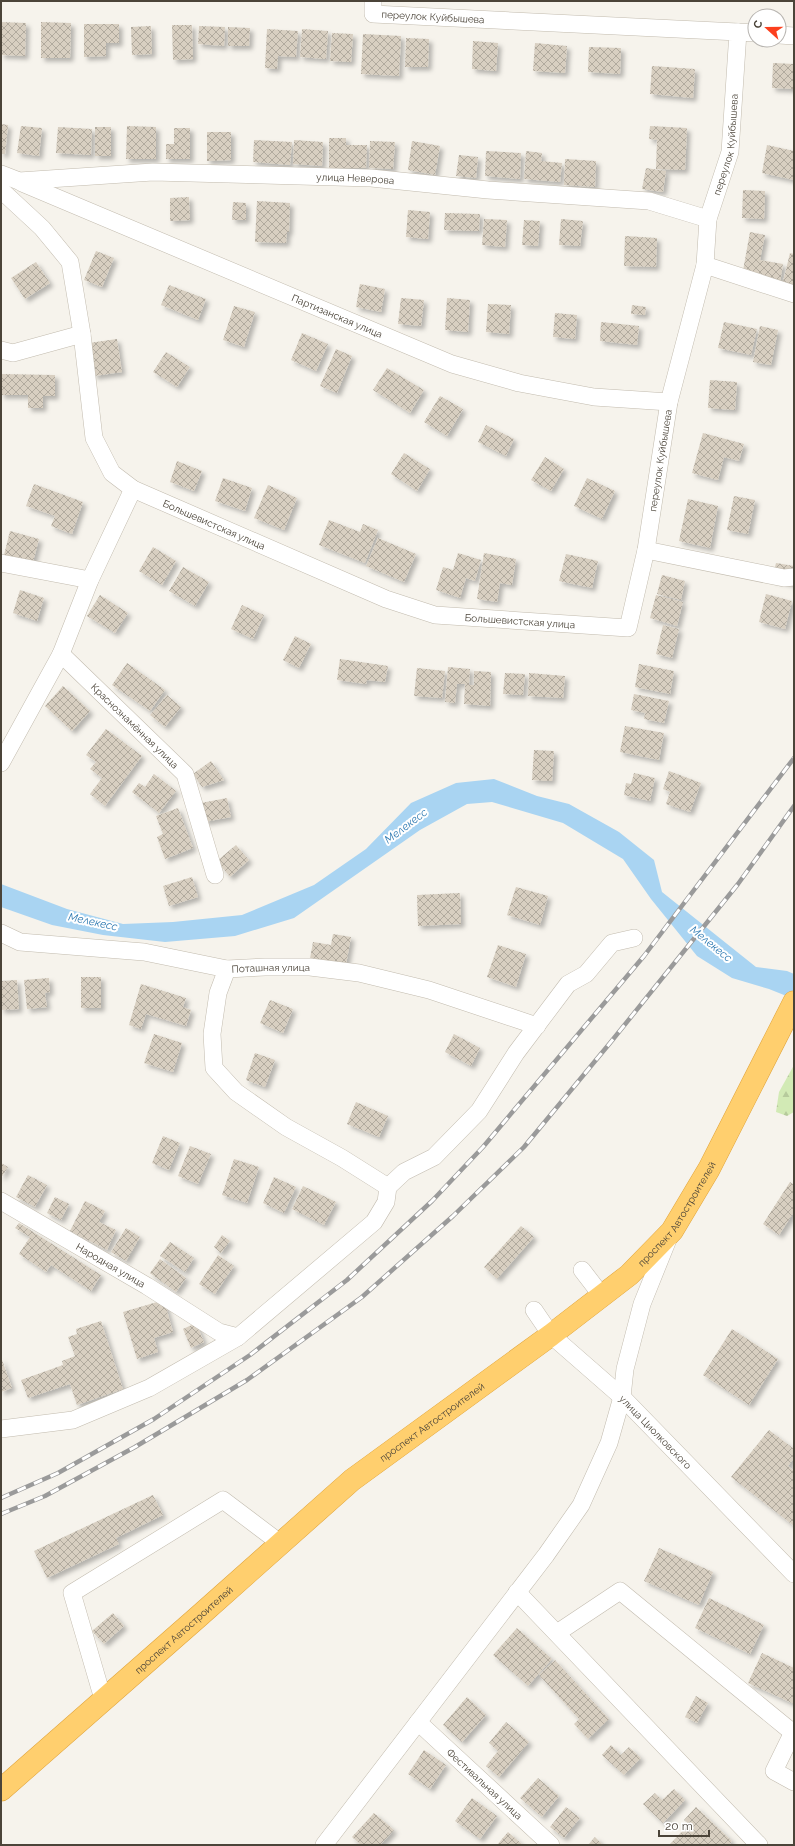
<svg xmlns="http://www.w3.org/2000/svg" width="795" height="1846" font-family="Raleway,sans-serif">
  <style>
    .forest { fill: url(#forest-firs) }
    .water { fill: #a9d4f2 }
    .building { fill: url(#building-cross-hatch); filter: url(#shadow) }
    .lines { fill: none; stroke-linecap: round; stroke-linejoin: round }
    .minor-casing { stroke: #c2bbae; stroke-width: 18 }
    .highway-casing { stroke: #e0a43c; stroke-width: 23 }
    .minor { stroke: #fff; stroke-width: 17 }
    .highway { stroke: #ffcf6e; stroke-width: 22 }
    .rail-casing { stroke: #9a9a9a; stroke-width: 4.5 }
    .rail { stroke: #fff; stroke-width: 3; stroke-dasharray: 9; stroke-linecap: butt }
    .labels { text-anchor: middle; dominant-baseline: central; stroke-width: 4; stroke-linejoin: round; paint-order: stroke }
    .street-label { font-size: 10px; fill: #4b4439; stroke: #fff }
    .water-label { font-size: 11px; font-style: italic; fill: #2e7ab2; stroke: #fff }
  </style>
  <defs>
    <pattern id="forest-firs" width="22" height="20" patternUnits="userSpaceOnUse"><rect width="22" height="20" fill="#d2eab5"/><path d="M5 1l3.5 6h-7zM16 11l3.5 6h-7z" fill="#b6ca9c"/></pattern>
    <pattern id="building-cross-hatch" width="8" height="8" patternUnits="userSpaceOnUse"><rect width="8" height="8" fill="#d8cfc1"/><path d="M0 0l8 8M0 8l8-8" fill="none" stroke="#b1aa9e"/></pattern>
    <filter id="shadow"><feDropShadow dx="3.5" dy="3.5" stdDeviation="2" flood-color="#0004"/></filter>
  </defs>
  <rect width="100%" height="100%" fill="#f6f3ec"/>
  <path class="forest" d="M794,1065V1112L787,1116L776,1112L779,1092Z"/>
  <path class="water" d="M494,779L537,796L569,804L619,832L654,860L662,892L756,967L787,971L794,974V999L769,989L732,978L697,956L651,899L623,859L563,823L492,802L467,804L420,830L294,918L235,936L165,942L103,935L52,925L1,907V884L67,909L123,924L173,922L242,915L314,885L366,849L411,803L456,783Z"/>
  <path class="building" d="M1,22L26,23L25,56L1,55Z
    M41,22L71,23L70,58H41Z
    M84,24H119V43H106V56L84,57Z
    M172,25H192L193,59L173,60Z
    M151,26L152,54L132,55L131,27Z
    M199,26L225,27L224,46L198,44Z
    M228,27L250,28L249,46H228Z
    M267,29L298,31L296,57L278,56L277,69L265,68Z
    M302,29L328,31L326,59L300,57Z
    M332,33L353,34L351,62L330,61Z
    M363,34L401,36L399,76L361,74Z
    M406,38L429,39L428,67H405Z
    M473,41L498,43L496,71L472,69Z
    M535,43L567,46L565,73L533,71Z
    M589,47L621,48L620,74L588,72Z
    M773,63L794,64V89L772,88Z
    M652,66L695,69L693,98L650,94Z
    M1,124L8,125L5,154H1Z
    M21,126L42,128L39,156L17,153Z
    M127,126L156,127V159H126Z
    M650,126L687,128L685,170L656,169L657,140L649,139Z
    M58,127L92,129L91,155L56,153Z
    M95,127H111V156H95Z
    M174,128H190V159H166V144H174Z
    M207,132H231V160L207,161Z
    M329,138H346V145H367L366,168H329Z
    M254,140L292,142L290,165L253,162Z
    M294,140L323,142L322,166L293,164Z
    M370,141L395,142L393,169L369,168Z
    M412,141L440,146L435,175L408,170Z
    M767,145L794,151V180L762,173Z
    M486,151L521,153L520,179L485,176Z
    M526,151L542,153L541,161L562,163L560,182L524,179Z
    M459,155L478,157L476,178L456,176Z
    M565,159L596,161L595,187L564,185Z
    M646,168L666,171L663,192L642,189Z
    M743,190L765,191L764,219L742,218Z
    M189,197L190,220L170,221V198Z
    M257,201L290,203L289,232H287L286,243L255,242Z
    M233,202L246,203V220H232Z
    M408,210L430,212L428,239L406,237Z
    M445,213L480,214L479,231L444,230Z
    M484,219L507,220L505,247L482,245Z
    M561,219L583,221L580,246L559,245Z
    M524,220L540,221L538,246L522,245Z
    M750,232L765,235L760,260L783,264L780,283L742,276Z
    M625,236L657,238L656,267L624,266Z
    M96,251L114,258L102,287L84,280Z
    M790,253L794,254V289L782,286Z
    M36,262L50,283L25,299L11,278Z
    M360,284L385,289L381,312L356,307Z
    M169,285L206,299L198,320L161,305Z
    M401,298L424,300L421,326L398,324Z
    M447,298L470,300L468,332L445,330Z
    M488,304L511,305L509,334L486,332Z
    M632,305L646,307L645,315L631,314Z
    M234,306L255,312L244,347L223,340Z
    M555,313L577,315L575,339L553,337Z
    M601,322L639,326L637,345L600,341Z
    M724,322L757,329L751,355L718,348Z
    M760,326L778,330L771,365L753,362Z
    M302,333L328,344L316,371L291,360Z
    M117,339L122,372L94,376L89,343Z
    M336,349L352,356L337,393L320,386Z
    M166,352L190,367L177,387L153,372Z
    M387,368L424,390L410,413L373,390Z
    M1,374L55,375V396H43V408H28V395H1Z
    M710,380L737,382L735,410L708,408Z
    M440,396L463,409L447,436L424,422Z
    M486,425L514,439L506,456L478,442Z
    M703,433L744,444L739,461L724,457L718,480L692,473Z
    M404,453L430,469L417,491L391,474Z
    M545,457L564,469L551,491L531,480Z
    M177,461L202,471L194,491L170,482Z
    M223,478L252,488L245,511L215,501Z
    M587,478L615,491L602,519L574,506Z
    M34,484L83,502L72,534L51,526L55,516L26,506Z
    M268,485L297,498L284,530L254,518Z
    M734,496L755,500L748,534L727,530Z
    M688,499L718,506L710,548L679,541Z
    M329,520L360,532L363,524L378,530L365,563L319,545Z
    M10,531L39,539L33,562L4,555Z
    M378,538L416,554L404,582L366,566Z
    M153,547L176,561L162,585L139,571Z
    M458,553L481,560L475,581L466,578L460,598L436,590L443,567L453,570Z
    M484,553L516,559L512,585L500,583L497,602L477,599Z
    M566,554L598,561L592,588L559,581Z
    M776,563L794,566V584L772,579Z
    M183,567L209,582L195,606L169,591Z
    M662,575L685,581L681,600L657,594Z
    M20,590L44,598L37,621L13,613Z
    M766,594L792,601L785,629L759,622Z
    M100,595L128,613L115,633L87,616Z
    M656,595L683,602L677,626L650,618Z
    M242,605L264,615L253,639L231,629Z
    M663,625L679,629L672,658L656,654Z
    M295,636L311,644L299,668L283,660Z
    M340,659L388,666L385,682L367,680L366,684L337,680Z
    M127,663L165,690L150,711L112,685Z
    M639,664L674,671L670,694L635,687Z
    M448,667L470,669L469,685H474V671L491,672L490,706L464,704L465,684H457L455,703L445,702Z
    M417,668L445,671L442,698L414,696Z
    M505,673L525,674L523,695L503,694Z
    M529,673L565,676L563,698L528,696Z
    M63,686L90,711L72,731L45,706Z
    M634,694L669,701L664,723L644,719L645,713L631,710Z
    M167,695L181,707L165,727L150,715Z
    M625,726L664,733L659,760L620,752Z
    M106,729L142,756L105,806L90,794L102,778L90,769L96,762L86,755Z
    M534,750L554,751L552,781L532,780Z
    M211,761L224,780L202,787L193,774Z
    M669,771L701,783L690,812L666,804L670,792L663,789Z
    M634,773L655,778L650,801L624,795L626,783L631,784Z
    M154,774L176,791L159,813L132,792L139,783L145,787Z
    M227,798L231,817L204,822L201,803Z
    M178,808L193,848L165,859L157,837L163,834L156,816Z
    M236,845L249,860L230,877L217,861Z
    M192,877L198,897L169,906L163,886Z
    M516,887L548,896L540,925L507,915Z
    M460,893L461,924L418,926L417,895Z
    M333,934L351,937L345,970L309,964L313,942L331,945Z
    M498,945L526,954L516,987L487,977Z
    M81,977H101V1008H81Z
    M49,978L50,992L45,993L47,1007L27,1009L24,980Z
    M17,980L19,1009L1,1010V981Z
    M141,984L186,998L183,1007L191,1010L186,1026L146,1014L141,1029L129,1025Z
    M270,1000L293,1009L283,1033L260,1023Z
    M154,1034L182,1043L173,1072L144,1063Z
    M454,1034L480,1048L471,1066L445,1052Z
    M255,1053L275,1060L265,1087L246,1080Z
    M356,1102L388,1116L379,1137L347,1124Z
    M163,1136L180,1143L169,1170L152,1163Z
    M190,1146L211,1154L198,1184L178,1176Z
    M234,1159L259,1167L247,1203L222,1195Z
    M1,1163L8,1167L1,1178Z
    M28,1175L47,1185L35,1207L16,1197Z
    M274,1177L296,1187L284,1213L263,1203Z
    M790,1182L794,1185V1212L779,1235L763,1224Z
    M303,1186L336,1202L324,1225L292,1209Z
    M55,1197L69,1204L61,1220L47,1213Z
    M85,1201L105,1211L99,1222L116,1230L107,1250L70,1231Z
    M19,1223L101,1275L91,1291L51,1265L46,1272L19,1254L30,1237L15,1228Z
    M521,1226L534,1237L497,1279L484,1267Z
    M126,1228L140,1237L126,1261L111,1252Z
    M222,1235L230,1241L221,1253L214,1247Z
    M170,1242L194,1258L185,1272L160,1256Z
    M218,1255L234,1266L215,1294L199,1284Z
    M160,1259L186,1278L176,1292L150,1273Z
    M164,1300L173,1332L154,1338L158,1352L137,1359L123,1312Z
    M101,1321L123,1389L77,1405L70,1384L28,1398L21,1380L63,1365L62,1361L75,1356L68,1337L77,1334L76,1329Z
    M196,1323L204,1342L191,1348L183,1329Z
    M732,1329L778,1359L749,1405L703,1375Z
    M1,1357L12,1388L1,1392Z
    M769,1430L794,1449V1458L788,1466L794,1471V1526L731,1477Z
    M153,1495L163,1515L116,1538L119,1544L47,1578L34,1551Z
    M659,1548L713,1572L699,1605L644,1581Z
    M709,1598L764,1625L750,1654L695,1628Z
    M113,1613L124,1626L104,1644L92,1631Z
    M517,1628L552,1659L528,1686L493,1655Z
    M762,1653L794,1668V1704L748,1683Z
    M555,1660L609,1719L588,1739L574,1724L579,1719L539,1675Z
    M696,1696L708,1703L697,1723L685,1717Z
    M467,1697L486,1715L462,1742L443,1725Z
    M506,1722L529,1742L499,1777L486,1766L498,1751L489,1743Z
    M611,1745L621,1755L629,1747L641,1758L624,1775L602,1755Z
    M424,1750L446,1765L430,1789L408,1774Z
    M538,1778L559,1796L542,1817L520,1798Z
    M674,1789L685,1800L663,1823L643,1804L655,1793L662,1800Z
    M472,1798L497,1816L480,1839L455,1821Z
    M566,1807L580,1818L564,1838L550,1827Z
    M696,1807L732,1841L729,1845H669L689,1824L684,1820Z
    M374,1813L394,1830L380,1845H361L352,1837Z
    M508,1832L523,1845H497Z
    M595,1837L603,1845H588Z"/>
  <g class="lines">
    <g class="minor-casing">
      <g id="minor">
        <path d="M738,32L755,33"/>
        <path d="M779,35L794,36"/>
        <path id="s1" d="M1,174L19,181L153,172L371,178L488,190L649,201L708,219"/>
        <path id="s2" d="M22,183L452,364L519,383L594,397L669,402"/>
        <path id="s3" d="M1,190L42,228L70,262L82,334L94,438L112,473L133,489L386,599L435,615L628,628L646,550L669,402L705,265L708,219L730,152L738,32L373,14V1"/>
        <path d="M705,265L794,294"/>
        <path d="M1,350L13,353L82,334"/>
        <path d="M646,550L784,578L794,577"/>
        <path d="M1,563L90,580"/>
        <path id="s4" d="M61,654L185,774L215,875"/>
        <path d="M1,763L61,654L90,580L133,489"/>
        <path id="s5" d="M1,933L20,942L144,952L227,969L265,967H310L359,973L429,990L537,1026"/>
        <path d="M227,969L218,993L212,1034L214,1068L236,1092L286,1127L342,1158L388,1187"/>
        <path id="s6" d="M1,1201L147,1286L219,1332L238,1337L374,1222L386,1202L388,1187L404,1172L434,1157L479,1111L516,1053L568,984L586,974L612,943L634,938"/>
        <path d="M582,1270L602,1296"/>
        <path id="s7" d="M534,1310L551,1335L622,1397L794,1574"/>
        <path d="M1,1429L73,1420L149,1388L238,1337"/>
        <path d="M517,1592L759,1845"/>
        <path d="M557,1633L620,1591L792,1732"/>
        <path d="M103,1699L72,1593L223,1500L280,1543"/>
        <path id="s8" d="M418,1722L551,1845"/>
        <path d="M794,1730L774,1771L794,1782"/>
        <path d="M324,1845L546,1555L581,1505L609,1443L622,1397L625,1369L642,1304L669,1237"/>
      </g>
    </g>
    <g class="highway-casing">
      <g id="highway">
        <path id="s9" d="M1,1790L198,1617L352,1480L551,1335L629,1275L672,1231L709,1169L794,1002"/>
      </g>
    </g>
    <use href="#minor" class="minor"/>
    <use href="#highway" class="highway"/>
    <g class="rail-casing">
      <path id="rail" d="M1,1498L58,1473L154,1419L250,1355L347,1280L432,1201L483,1147L644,956L794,758
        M1,1514L45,1496L135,1447L247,1380L362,1297L453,1216L524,1147L610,1043L738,884L794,806"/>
    </g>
    <use href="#rail" class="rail"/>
  </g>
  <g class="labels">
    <g class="street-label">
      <text transform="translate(433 17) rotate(3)">переулок Куйбышева</text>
      <text stroke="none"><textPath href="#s3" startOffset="1359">переулок Куйбышева</textPath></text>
      <text stroke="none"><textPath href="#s1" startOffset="356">улица Неверова</textPath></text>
      <text stroke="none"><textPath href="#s2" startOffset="342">Партизанская улица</textPath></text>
      <text stroke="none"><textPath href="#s3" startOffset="1035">переулок Куйбышева</textPath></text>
      <text stroke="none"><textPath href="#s3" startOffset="432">Большевистская улица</textPath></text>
      <text stroke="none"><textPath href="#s3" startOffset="756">Большевистская улица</textPath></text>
      <text stroke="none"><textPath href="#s4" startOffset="103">Краснознамённая улица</textPath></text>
      <text stroke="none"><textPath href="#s5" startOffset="274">Поташная улица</textPath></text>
      <text stroke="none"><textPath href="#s9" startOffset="891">проспект Автостроителей</textPath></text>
      <text stroke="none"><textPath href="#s6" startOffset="127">Народная улица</textPath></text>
      <text stroke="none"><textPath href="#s9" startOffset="567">проспект Автостроителей</textPath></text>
      <text stroke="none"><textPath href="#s7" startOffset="173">улица Циолковского</textPath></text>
      <text stroke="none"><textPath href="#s9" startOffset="243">проспект Автостроителей</textPath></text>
      <text stroke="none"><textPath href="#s8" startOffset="91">Фестивальная улица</textPath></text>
    </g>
    <g class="water-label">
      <text transform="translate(406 826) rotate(-37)">Мелекесс</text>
      <text transform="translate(93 922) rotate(12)">Мелекесс</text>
      <text transform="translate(711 944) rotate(39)">Мелекесс</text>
    </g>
  </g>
  <rect width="795" height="1846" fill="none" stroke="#4b4439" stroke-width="4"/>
  <g transform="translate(767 28) rotate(291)"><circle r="19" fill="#ffffff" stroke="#b7b4b0"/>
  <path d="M0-3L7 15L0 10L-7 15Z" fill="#fc3f1d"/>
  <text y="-6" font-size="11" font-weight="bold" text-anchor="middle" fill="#4b4439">С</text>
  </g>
  <path d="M659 1830v6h50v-6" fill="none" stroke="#4b4439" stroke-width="2"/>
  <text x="665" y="1830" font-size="12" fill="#4b4439" stroke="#ffffff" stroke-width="3" paint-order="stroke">20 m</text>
</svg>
